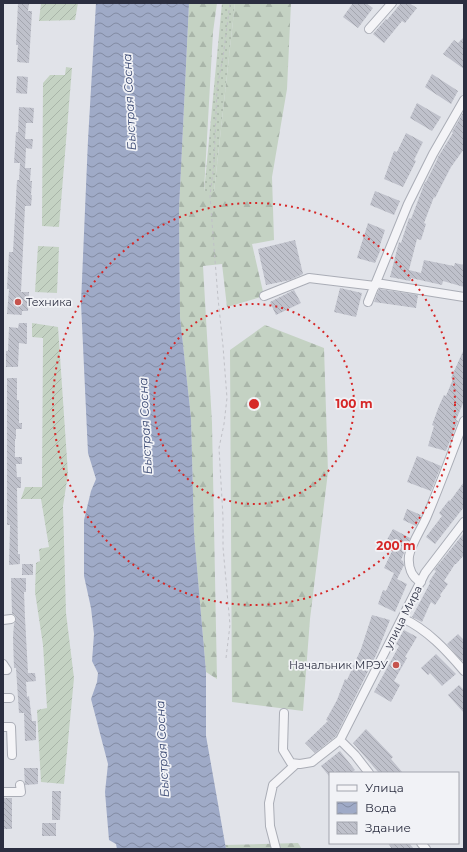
<svg xmlns="http://www.w3.org/2000/svg" width="467" height="852" font-family="Montserrat,sans-serif">
  <style>
    .grass { fill: url(#grass-dots) }
    .forest { fill: url(#forest-firs) }
    .garden { fill: url(#garden-furrows) }
    .water { fill: url(#water-waves) }
    .building { fill: url(#building-back-hatch) }
    .lines { fill: none; stroke-linecap: round; stroke-linejoin: round }
    .minor-casing { stroke: #aaadb6; stroke-width: 10 }
    .path { stroke: #c0c1c7; stroke-width: 1; stroke-dasharray: 3 3; stroke-linecap: butt }
    .minor { stroke: #f4f4f7; stroke-width: 8 }
    .ring { fill: none; stroke: #d62828; stroke-width: 2; stroke-dasharray: 2 4 }
    .poi-dot { fill: #c6544e; stroke: #f1f2f6; stroke-width: 1.5 }
    .labels { text-anchor: middle; dominant-baseline: central; stroke-width: 3.5; stroke-linejoin: round; paint-order: stroke }
    .poi-label { font-size: 11px; fill: #2b2e40; stroke: #f1f2f6; text-anchor: start }
    .street-label { font-size: 11px; fill: #2b2e40; stroke: #f1f2f6 }
    .water-label { font-size: 12px; font-style: italic; fill: #374671; stroke: #f1f2f6 }
    .centre { fill: #d62828; stroke: #f1f2f6; stroke-width: 2 }
    .ring-label { font-size: 12px; text-anchor: middle; font-weight: bold; fill: #d62828; stroke: #f1f2f6; stroke-width: 3.5; stroke-linejoin: round; paint-order: stroke }
  </style>
  <defs>
    <pattern id="grass-dots" width="8" height="8" patternUnits="userSpaceOnUse"><rect width="8" height="8" fill="#c4d2c3"/><path d="M2 2h.1M6 6h.1" fill="none" stroke="#a9b5a9" stroke-width="1.8" stroke-linecap="round"/></pattern>
    <pattern id="forest-firs" width="22" height="20" patternUnits="userSpaceOnUse"><rect width="22" height="20" fill="#c4d2c3"/><path d="M5 1l3.5 6h-7zM16 11l3.5 6h-7z" fill="#a9b5a9"/></pattern>
    <pattern id="garden-furrows" width="10" height="10" patternUnits="userSpaceOnUse"><rect width="10" height="10" fill="#c4d2c3"/><path d="M-1 1l2-2M0 10L10 0M9 11l2-2" fill="none" stroke="#a9b5a9"/></pattern>
    <pattern id="water-waves" width="16" height="10" patternUnits="userSpaceOnUse"><rect width="16" height="10" fill="#9faac7"/><path d="M0 5q4-4 8 0t8 0" fill="none" stroke="#828ba3"/></pattern>
    <pattern id="building-back-hatch" width="6" height="6" patternUnits="userSpaceOnUse"><rect width="6" height="6" fill="#bfc1cb"/><path d="M-1 5l2 2M0 0l6 6M5-1l2 2" fill="none" stroke="#a4a6af"/></pattern>
  </defs>
  <rect width="100%" height="100%" fill="#e1e3e9"/>
  <path class="grass" d="M222,3H235L214,192H204Z"/>
  <path class="forest" d="M189,3H217L213,32L204,191L214,192L235,3H291L287,89L272,177L274,240L252,244L264,296L227,307L222,264L203,266L212,423L217,679L206,672L194,533L191,418L180,317L179,209Z
    M265,325L324,348L328,472L310,619L303,711L232,702L230,350Z
    M298,843L302,849H226L225,845Z"/>
  <path class="garden" d="M41,3H78L75,20L39,21Z
    M66,67L72,68L59,227L42,226L43,83L50,75H65Z
    M38,246L59,247L57,293L35,292Z
    M32,323L58,327L68,474L63,506L66,613L74,678L64,784L41,782L37,710L47,708L43,645L35,592L36,563L40,561L39,549L49,547L41,499H21L25,487H42L43,338L32,337Z"/>
  <path class="water" d="M96,3H189L179,209L180,317L191,418L194,533L206,672V736L226,849H117L116,844L109,840L105,792L108,764L91,699L97,682L98,673L92,661L94,634L91,608L84,576V520L91,491L96,479L88,453L81,303L88,140Z"/>
  <path class="building" d="M18,3H29L28,11H32L29,63L17,62L18,45H16Z
    M353,3H366L373,8L358,28L343,17Z
    M401,3H409L417,8L405,23L402,21L384,43L373,34L386,19L387,20Z
    M464,37V69L443,54L454,40L458,43Z
    M432,74L458,91L451,104L425,87Z
    M17,76L28,77L27,94L16,93Z
    M417,103L441,117L432,131L410,118Z
    M19,107L34,108L33,123H26L25,139H33L32,149L26,148L25,168H31L30,181H32L31,195H32L31,206H25L21,292H29L28,311H22V315L7,314L9,289H7L9,252H13L17,180H19L20,163H14L16,132H18Z
    M464,111V149L451,167L435,198L434,197L424,223L426,224L421,240L417,239L409,270L421,273L424,260L454,266L455,263L464,265V287L443,281L442,285L411,278L410,281L390,277L399,242L401,243L409,218L411,219L425,182H426L437,160L438,157L453,133L452,132Z
    M406,133L423,142L414,160L416,161L403,187L384,179L394,151L397,152Z
    M375,191L400,201L394,215L370,205Z
    M368,223L385,230L379,248L381,249L375,263L357,258Z
    M295,240L303,274L290,280L266,285L258,249Z
    M340,288L362,293L356,317L334,312Z
    M379,289L418,295L416,308L374,302Z
    M294,290L301,303L276,315L270,302Z
    M19,323H27V344L19,343L18,367H6V351H8L9,327L18,328Z
    M464,349V401L456,420L458,421L446,451L428,446L434,426L432,425L439,406L444,395L446,396L453,379L451,378Z
    M7,378H17V400H19V423H22V429H16V439H15V457H22V464H16L17,477H21V488H17L18,554H20V564L9,565L10,525H7Z
    M417,456L441,466L431,491L407,482Z
    M464,482V507L435,544L426,537L442,516L439,513L449,500L450,501Z
    M407,509L421,515L416,526L403,520Z
    M393,529L410,538L401,560L403,561L404,565L397,579L407,584L395,612L378,604L383,590L386,591L394,573L384,568L394,547L385,543Z
    M464,533V555L456,564H455L444,581L448,584L440,595L441,596L435,605L431,602L422,622L412,617L430,583L429,582L436,571L434,570Z
    M22,564H33V575H22Z
    M11,578H26V592H24L25,618L28,673H35L36,681L26,682L27,697L29,696L32,721H36V740L25,741L24,713H19L16,668H14L13,637L14,624L16,619L15,615L12,614Z
    M372,615L390,620L376,655L336,736L315,753L305,743L328,721L326,720L337,700L345,679L347,680L361,649Z
    M404,630L417,637L405,657L407,658L394,681L400,685L391,702L374,692L399,646L396,644Z
    M458,634L464,640V659L462,661L447,644Z
    M436,654L456,674L442,686L430,673L428,675L421,668Z
    M459,685L464,690V713L448,695Z
    M366,729L393,757L391,759L403,773H379L353,743Z
    M340,751L355,770L351,773H337L335,771L332,773H330L329,776L321,766Z
    M24,768H38V784L25,785Z
    M52,791H61L60,820H52Z
    M3,798H12V829H3Z
    M42,823H56V836H42Z
    M388,843H409L414,849H392Z"/>
  <g class="lines">
    <g class="minor-casing">
      <path id="minor" d="M369,29L392,3
        M376,283L464,297
        M264,296L309,278L375,286
        M368,302L408,204L433,154L464,100
        M421,582C411,577 408,566 409,556C411,544 422,528 427,516C440,485 452,453 464,421
        M402,618C427,629 447,651 464,671
        M3,620L11,619
        M3,664L7,670H3
        M3,698H10
        M284,713L283,750L291,763L300,764L312,762L340,740L425,573L464,522
        M3,727H11L12,755
        M340,740L355,755L369,773
        M3,792H21L20,785
        M421,843L426,849
        M276,849L270,826L269,803L273,785L296,764"/>
    </g>
    <path class="path" d="M226,658L230,625L223,547V517L219,448L224,424L227,398L223,346L218,298L210,196L214,163L217,88L223,57L230,3"/>
    <use href="#minor" class="minor"/>
  </g>
  <g class="ring">
    <circle cx="254" cy="404" r="100"/>
    <circle cx="254" cy="404" r="201"/>
  </g>
  <g class="poi-dot">
    <circle cx="18" cy="302" r="4"/>
    <circle cx="396" cy="665" r="4"/>
  </g>
  <g class="labels">
    <g class="poi-label">
      <text x="26" y="302">Техника</text>
      <text x="388" y="665" text-anchor="end">Начальник МРЭУ</text>
    </g>
    <g class="street-label">
      <text transform="translate(403 617) rotate(-63)">улица Мира</text>
    </g>
    <g class="water-label">
      <text transform="translate(129 102) rotate(-93)">Быстрая Сосна</text>
      <text transform="translate(145 426) rotate(-93)">Быстрая Сосна</text>
      <text transform="translate(162 749) rotate(-93)">Быстрая Сосна</text>
    </g>
  </g>
  <circle cx="254" cy="404" r="6" class="centre"/>
  <g class="ring-label">
    <text x="354" y="408">100 m</text>
    <text x="396" y="550">200 m</text>
  </g>
  <rect width="467" height="852" fill="none" stroke="#2b2e40" stroke-width="8"/>
  <rect x="329" y="772" width="130" height="72" fill="#f1f2f6" stroke="#a2a4ad"/>
  <rect x="337" y="785" width="20" height="6" fill="#f4f4f7" stroke="#a2a4ad"/>
  <text x="365" y="792" font-size="12" fill="#2b2e40">Улица</text>
  <rect x="337" y="802" width="20" height="12" fill="url(#water-waves)" stroke="#a2a4ad"/>
  <text x="365" y="812" font-size="12" fill="#2b2e40">Вода</text>
  <rect x="337" y="822" width="20" height="12" fill="url(#building-back-hatch)" stroke="#a2a4ad"/>
  <text x="365" y="832" font-size="12" fill="#2b2e40">Здание</text>
</svg>
